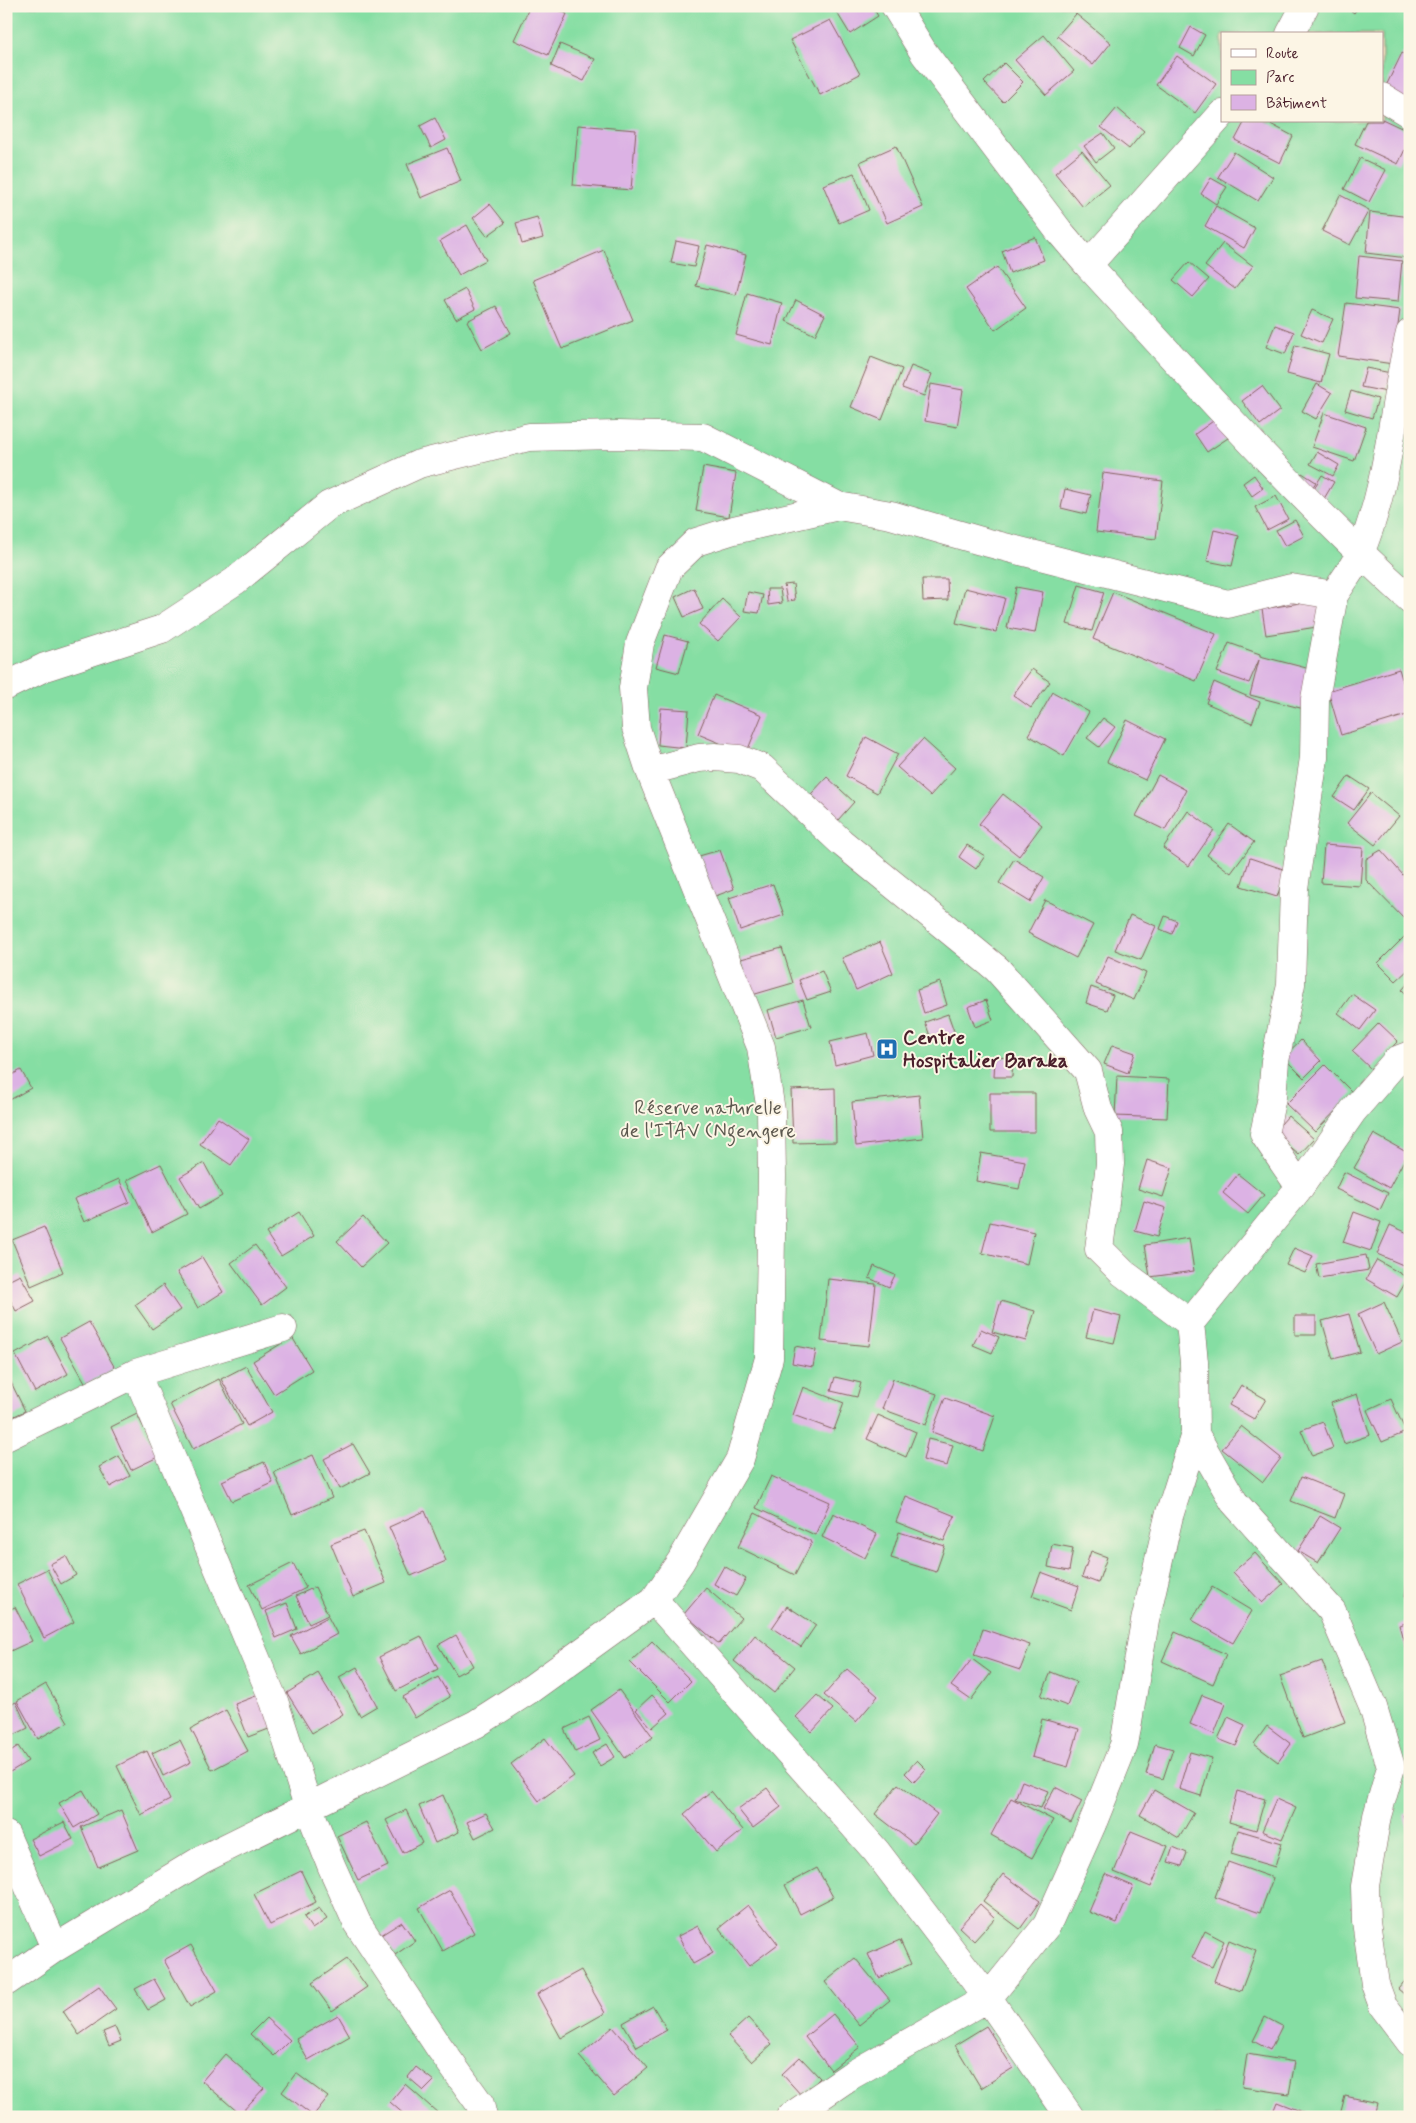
<svg xmlns="http://www.w3.org/2000/svg" width="1416" height="2123" font-family="Mynerve,sans-serif">
  <style>
    .green { fill: #85dea3; stroke: #687e67; fill-rule: evenodd }
    .building { fill: #dcb2e4 }
    .lines { fill: none; stroke-linecap: round; stroke-linejoin: round }
    .minor-casing { stroke: #85625f; stroke-width: 29 }
    .minor { stroke: #fff; stroke-width: 28 }
    .labels { text-anchor: middle; dominant-baseline: central; stroke-width: 4; stroke-linejoin: round; paint-order: stroke }
    .poi-label { font-size: 20px; font-weight: bold; fill: #4a1f2b; stroke: #fcf5e5; text-anchor: start }
    .park-label { font-size: 20px; fill: #5c584f; stroke: #fcf5e5 }
  </style>
  <rect width="100%" height="100%" fill="#fcf5e5"/>
  <filter id="ink" filterUnits="userSpaceOnUse"><feTurbulence type="fractalNoise" baseFrequency=".02" numOctaves="2"/><feDisplacementMap in="SourceGraphic" scale="10" xChannelSelector="R" yChannelSelector="G"/><feConvolveMatrix kernelMatrix="1 2 1 2 8 2 1 2 1" color-interpolation-filters="sRGB"/></filter>
  <filter id="wash" filterUnits="userSpaceOnUse"><feTurbulence type="fractalNoise" baseFrequency=".0096" numOctaves="4" result="noise"/><feDisplacementMap in="SourceGraphic" scale="20" xChannelSelector="R" yChannelSelector="G"/><feGaussianBlur stdDeviation="1.12" result="paint"/><feColorMatrix in="noise" values="0 0 0 0 0 0 0 0 0 0 0 0 0 0 0 0 0 1.4 0 .05"/><feComposite in="paint" operator="in"/></filter>
  <g filter="url(#wash)">
    <rect width="100%" height="100%" fill="#f3dec0"/>
    <path class="green" d="M6,6H1410V2117H6ZM1222,34H1382V121H1222Z"/>
    <g id="blocks">
      <path class="building" d="M530,6H551L567,14L548,55L514,40Z
        M836,6H872L878,16L850,34L834,8Z
        M1345,6H1359L1354,13Z
        M1076,14L1111,43L1093,65L1057,36Z
        M830,20L860,74L820,95L790,40Z
        M1191,27L1205,35L1194,56L1180,48Z
        M1044,35L1074,71L1046,95L1015,60Z
        M560,44L595,59L584,81L551,66Z
        M1402,53L1410,57V102L1384,90Z
        M1177,56L1216,84L1195,113L1156,85Z
        M1004,63L1023,82L1003,102L984,82Z
        M1117,108L1144,131L1129,149L1101,127Z
        M435,118L446,140L431,148L420,126Z
        M1382,119L1410,132V139L1398,164L1355,144L1366,121H1382Z
        M1245,121H1265L1293,136L1280,163L1235,140Z
        M578,125L636,130L631,190L573,185Z
        M1103,133L1114,148L1096,162L1084,146Z
        M896,146L923,207L887,223L860,162Z
        M447,148L461,181L421,198L407,164Z
        M1082,151L1110,185L1083,207L1055,173Z
        M1234,152L1273,177L1258,201L1218,177Z
        M1360,158L1386,170L1369,202L1344,189Z
        M854,173L869,210L839,223L823,185Z
        M1211,178L1227,187L1216,204L1201,194Z
        M1340,195L1369,210L1350,245L1322,231Z
        M490,204L505,223L487,236L473,218Z
        M1216,206L1255,228L1244,248L1205,226Z
        M1370,212L1410,217L1407,258L1366,253Z
        M537,217L543,238L522,244L516,223Z
        M467,225L486,260L459,275L440,241Z
        M1035,237L1044,260L1010,273L1002,251Z
        M676,241L699,246L694,267L671,263Z
        M1223,243L1253,266L1235,289L1205,266Z
        M707,245L746,255L736,295L696,286Z
        M604,250L633,320L562,349L533,280Z
        M1359,256L1402,261L1398,302L1355,298Z
        M1189,262L1209,279L1193,297L1173,280Z
        M997,267L1026,308L995,330L966,289Z
        M465,289L475,309L456,319L445,300Z
        M747,293L782,303L772,345L736,335Z
        M796,300L825,315L815,335L786,321Z
        M1346,303L1400,310L1393,364L1338,356Z
        M496,306L511,333L482,349L467,321Z
        M1312,310L1333,319L1322,343L1301,334Z
        M1275,325L1294,332L1285,354L1266,347Z
        M1295,345L1329,354L1321,383L1287,374Z
        M871,357L902,369L882,420L851,407Z
        M911,366L932,374L924,396L902,388Z
        M1366,368L1391,373L1387,392L1361,387Z
        M931,384L963,390L957,427L925,421Z
        M1317,384L1332,393L1316,419L1302,411Z
        M1262,386L1280,410L1260,425L1242,401Z
        M1351,391L1378,399L1372,418L1345,410Z
        M1324,413L1366,427L1354,461L1312,447Z
        M1216,419L1228,438L1207,452L1195,434Z
        M1317,452L1339,465L1333,476L1310,464Z
        M703,467L736,473L729,517L696,511Z
        M1103,473L1163,481L1156,539L1096,532Z
        M1302,473L1316,482L1309,493L1295,484Z
        M1254,475L1263,488L1252,496L1243,483Z
        M1322,475L1334,482L1322,502L1310,495Z
        M1065,489L1091,495L1086,514L1061,508Z
        M1276,496L1288,519L1267,530L1255,507Z
        M1295,520L1304,536L1285,546L1276,530Z
        M1214,530L1239,536L1232,566L1207,561Z
        M922,579H947L948,600L923,601Z
        M793,584L795,600L787,601L784,585Z
        M1079,585L1104,592L1092,631L1067,624Z
        M1016,587L1043,592L1035,633L1007,628Z
        M694,588L703,609L684,617L675,597Z
        M965,588L1005,598L996,632L956,623Z
        M767,589H780L782,603L768,605Z
        M748,592L763,595L759,613L744,611Z
        M1113,592L1216,634L1196,681L1093,639Z
        M722,599L741,617L718,641L699,624Z
        M1319,600L1323,626L1266,635L1262,609Z
        M665,635L688,641L679,673L656,667Z
        M1229,643L1260,654V656L1314,670L1304,709L1250,695L1259,660L1249,683L1217,672Z
        M1410,656V669L1404,659Z
        M1032,669L1050,682L1031,708L1013,695Z
        M1399,669L1410,705V714L1341,735L1328,691Z
        M1214,682L1260,702L1252,723L1206,703Z
        M1053,692L1089,712L1064,756L1028,735Z
        M714,695L762,715L746,754L698,734Z
        M661,708L689,710L686,748L658,745Z
        M1103,718L1115,727L1099,747L1087,738Z
        M1127,720L1165,739L1145,780L1107,762Z
        M866,737L898,754L877,793L846,776Z
        M923,739L955,768L930,796L897,767Z
        M1158,775L1186,790L1165,830L1136,816Z
        M1349,776L1369,789L1354,810L1334,797Z
        M827,777L854,802L838,820L811,794Z
        M1371,793L1399,816L1375,845L1347,823Z
        M1003,794L1042,825L1019,856L979,824Z
        M1188,811L1214,830L1189,866L1163,848Z
        M1229,824L1254,842L1231,873L1207,855Z
        M967,845L985,856L976,869L959,857Z
        M1324,845L1363,848L1360,886L1321,883Z
        M720,850L734,889L713,897L699,856Z
        M1381,850L1410,883V920L1408,923L1366,880V859Z
        M1250,858L1286,870L1277,897L1241,886Z
        M1014,859L1044,877L1030,902L999,883Z
        M773,884L784,915L740,930L729,898Z
        M1045,900L1093,925L1076,958L1028,933Z
        M1130,915L1156,926L1141,960L1115,950Z
        M1165,916L1177,921L1172,934L1160,929Z
        M1408,933L1410,935V968L1396,981L1378,963Z
        M880,942L893,973L856,990L842,958Z
        M782,948L793,983L752,995L741,959Z
        M1108,956L1146,973L1134,1000L1096,984Z
        M822,971L831,992L807,1000L799,980Z
        M1410,981V997L1402,990Z
        M940,982L947,1005L924,1013L917,990Z
        M1091,987L1113,995L1107,1010L1086,1003Z
        M1352,994L1375,1010L1360,1030L1338,1013Z
        M803,1000L811,1027L776,1037L768,1010Z
        M986,1000L993,1020L975,1027L968,1007Z
        M948,1014L955,1034L932,1042L925,1022Z
        M1379,1023L1398,1041L1371,1069L1352,1051Z
        M868,1033L873,1055L835,1065L830,1042Z
        M1301,1040L1321,1061L1304,1078L1283,1057Z
        M1112,1045L1135,1053L1128,1073L1104,1064Z
        M995,1057L1013,1058L1012,1077H994Z
        M1325,1065L1353,1093L1315,1132L1286,1104Z
        M21,1070L31,1088L6,1102V1078Z
        M1117,1076L1169,1079L1167,1118L1115,1116Z
        M835,1088L836,1142L793,1143L791,1090Z
        M990,1093H1035V1132H990Z
        M919,1095L923,1138L856,1146L852,1102Z
        M1288,1116L1314,1139L1299,1155L1273,1133Z
        M218,1118L249,1139L231,1165L200,1144Z
        M1374,1134L1408,1153L1389,1188L1354,1168Z
        M981,1153L1025,1161L1019,1189L976,1181Z
        M1147,1160L1172,1168L1163,1197L1138,1189Z
        M204,1163L222,1196L199,1209L180,1177Z
        M161,1164L187,1214L152,1232L127,1180Z
        M1410,1168V1180L1405,1178Z
        M1344,1172L1388,1193L1380,1210L1336,1189Z
        M1238,1174L1264,1195L1248,1214L1223,1193Z
        M119,1179L129,1202L84,1222L74,1199Z
        M1144,1201L1166,1208L1157,1237L1135,1231Z
        M299,1212L314,1236L281,1256L266,1233Z
        M1354,1212L1381,1222L1371,1251L1343,1242Z
        M363,1217L387,1243L361,1267L337,1241Z
        M990,1222L1034,1232L1027,1264L982,1253Z
        M1390,1225L1410,1234V1268L1377,1254Z
        M44,1227L63,1272L31,1286L12,1240Z
        M1189,1238L1194,1271L1150,1277L1145,1245Z
        M255,1245L286,1287L262,1305L231,1263Z
        M1294,1248L1313,1256L1305,1273L1286,1265Z
        M1366,1255L1369,1270L1319,1278L1316,1264Z
        M202,1257L223,1292L198,1308L177,1272Z
        M1377,1260L1408,1278L1397,1297L1366,1279Z
        M874,1266L895,1275L889,1287L869,1278Z
        M20,1275L35,1301L16,1311L6,1292V1282Z
        M828,1279L876,1284L869,1346L821,1341Z
        M163,1285L180,1310L152,1329L135,1305Z
        M1001,1301L1035,1311L1026,1341L992,1332Z
        M1384,1302L1402,1342L1376,1354L1358,1314Z
        M1093,1310L1121,1317L1114,1343L1086,1337Z
        M1349,1314L1360,1352L1333,1359L1322,1321Z
        M1295,1316H1316V1335H1295Z
        M89,1322L115,1368L86,1384L60,1338Z
        M981,1329L999,1337L992,1353L973,1345Z
        M48,1336L68,1374L35,1392L15,1354Z
        M292,1337L312,1370L274,1394L253,1361Z
        M795,1346L816,1350L813,1367L792,1363Z
        M246,1366L272,1412L247,1426L221,1379Z
        M6,1372L25,1411L6,1420Z
        M835,1377L861,1383L857,1397L831,1391Z
        M219,1379L242,1424L193,1449L170,1404Z
        M893,1379L937,1394L926,1425L882,1409Z
        M1241,1385L1266,1399L1254,1419L1229,1405Z
        M803,1387L844,1403L834,1430L793,1415Z
        M1357,1394L1370,1435L1344,1444L1331,1403Z
        M945,1398L995,1416L983,1451L932,1432Z
        M1391,1399L1406,1432L1382,1442L1367,1410Z
        M137,1414L158,1457L131,1470L111,1427Z
        M878,1415L916,1432L906,1457L867,1439Z
        M1323,1422L1333,1448L1312,1456L1301,1430Z
        M1241,1426L1281,1458L1263,1482L1222,1449Z
        M928,1439L953,1445L947,1466L923,1460Z
        M353,1444L370,1473L340,1489L324,1459Z
        M313,1455L332,1498L292,1515L274,1472Z
        M119,1456L130,1476L110,1487L99,1467Z
        M264,1462L273,1483L232,1501L222,1481Z
        M771,1476L830,1502L815,1535L756,1508Z
        M1301,1477L1344,1494L1335,1518L1291,1501Z
        M906,1496L955,1516L944,1541L896,1522Z
        M425,1511L446,1561L411,1576L389,1527Z
        M755,1513L812,1542L795,1575L738,1547Z
        M833,1513L877,1534L865,1558L822,1537Z
        M1320,1516L1340,1528L1318,1563L1298,1551Z
        M364,1531L386,1583L353,1597L331,1544Z
        M899,1532L945,1546L936,1572L891,1558Z
        M1052,1544L1073,1548L1069,1571L1048,1567Z
        M1091,1551L1107,1557L1098,1583L1082,1577Z
        M1255,1553L1283,1584L1262,1603L1233,1572Z
        M66,1556L76,1575L61,1584L50,1564Z
        M293,1563L306,1588L262,1610L249,1585Z
        M724,1566L746,1579L736,1596L714,1584Z
        M47,1569L74,1622L44,1638L17,1584Z
        M1041,1572L1079,1586L1071,1610L1032,1596Z
        M1408,1572L1410,1573V1597H1405Z
        M315,1587L328,1615L309,1624L296,1596Z
        M1212,1587L1252,1611L1233,1643L1192,1620Z
        M706,1588L741,1618L719,1644L684,1614Z
        M287,1603L297,1629L276,1638L266,1611Z
        M787,1606L816,1625L801,1647L772,1628Z
        M15,1607L32,1641L6,1653V1611Z
        M328,1617L337,1634L301,1654L291,1636Z
        M1410,1622V1656L1408,1657L1399,1625Z
        M983,1629L1030,1645L1020,1670L974,1655Z
        M1175,1632L1226,1654L1213,1684L1162,1661Z
        M456,1635L473,1666L456,1675L438,1645Z
        M755,1635L795,1667L774,1693L734,1661Z
        M421,1636L438,1669L396,1691L379,1657Z
        M652,1641L691,1681L670,1702L630,1662Z
        M972,1659L991,1673L971,1700L951,1686Z
        M1322,1661L1345,1722L1303,1738L1280,1676Z
        M357,1667L377,1706L360,1716L339,1677Z
        M847,1669L878,1696L856,1722L824,1695Z
        M1051,1672L1076,1682L1067,1706L1041,1696Z
        M318,1673L343,1714L312,1733L287,1693Z
        M438,1677L450,1697L415,1718L403,1697Z
        M46,1684L68,1722L38,1739L17,1701Z
        M619,1690L653,1737L625,1758L591,1710Z
        M261,1694L274,1727L248,1737L235,1704Z
        M652,1695L669,1713L652,1728L636,1710Z
        M817,1695L833,1709L812,1732L796,1717Z
        M1202,1695L1226,1704L1214,1734L1190,1724Z
        M16,1702L28,1728L6,1739V1707Z
        M226,1710L248,1751L212,1770L191,1729Z
        M589,1717L600,1740L575,1752L564,1729Z
        M1228,1717L1245,1725L1236,1746L1218,1739Z
        M1042,1719L1079,1729L1068,1767L1032,1757Z
        M1267,1726L1291,1744L1278,1762L1254,1744Z
        M545,1738L574,1776L539,1801L511,1764Z
        M180,1740L191,1762L163,1776L152,1753Z
        M607,1744L615,1757L600,1766L592,1753Z
        M1155,1744L1173,1749L1163,1779L1146,1774Z
        M18,1746L28,1761L10,1772L6,1766V1754Z
        M147,1751L170,1800L141,1815L117,1766Z
        M1190,1752L1212,1758L1201,1796L1179,1789Z
        M917,1760L926,1769L914,1782L905,1773Z
        M1022,1781L1048,1791L1041,1808L1015,1799Z
        M898,1784L937,1814L914,1844L875,1814Z
        M1055,1787L1082,1801L1071,1823L1043,1809Z
        M767,1788L781,1807L753,1828L738,1809Z
        M83,1790L97,1814L74,1828L59,1803Z
        M1154,1790L1194,1813L1179,1838L1140,1815Z
        M711,1791L743,1830L716,1852L684,1814Z
        M1237,1791L1265,1799L1256,1830L1229,1822Z
        M443,1795L459,1832L435,1843L419,1806Z
        M1011,1798L1053,1820L1032,1858L991,1835Z
        M1276,1799L1296,1808L1282,1839L1262,1831Z
        M121,1810L138,1850L98,1867L81,1827Z
        M406,1810L422,1843L403,1853L386,1820Z
        M1410,1812V1832L1403,1815Z
        M486,1813L495,1828L475,1838L467,1822Z
        M64,1822L73,1839L39,1856L30,1839Z
        M366,1822L388,1866L358,1880L337,1836Z
        M1238,1830L1282,1843L1275,1867L1231,1854Z
        M1131,1831L1168,1846L1151,1887L1114,1872Z
        M1173,1847L1187,1853L1182,1866L1168,1862Z
        M1228,1862L1273,1878L1260,1913L1215,1897Z
        M817,1868L833,1897L800,1914L785,1885Z
        M301,1871L316,1902L270,1925L254,1894Z
        M1003,1874L1040,1901L1020,1929L983,1901Z
        M1105,1874L1133,1886L1117,1923L1089,1912Z
        M450,1890L474,1933L443,1951L419,1908Z
        M980,1904L995,1918L974,1941L959,1927Z
        M748,1905L778,1944L749,1966L719,1928Z
        M319,1908L327,1919L312,1929L304,1917Z
        M402,1922L415,1941L395,1955L381,1935Z
        M698,1926L713,1953L693,1964L678,1936Z
        M1205,1931L1224,1941L1212,1967L1192,1958Z
        M900,1940L911,1964L879,1978L868,1954Z
        M1229,1940L1256,1951L1241,1991L1214,1981Z
        M191,1945L217,1991L190,2007L164,1960Z
        M855,1958L890,2000L859,2025L825,1982Z
        M347,1959L367,1987L332,2011L312,1983Z
        M581,1970L605,2013L561,2038L537,1994Z
        M1410,1975V1999L1398,1989Z
        M154,1979L166,2000L148,2010L135,1989Z
        M99,1986L116,2009L79,2035L63,2011Z
        M653,2006L667,2030L637,2047L623,2023Z
        M833,2014L860,2047L831,2070L805,2037Z
        M338,2015L350,2036L308,2060L296,2039Z
        M1265,2017L1282,2026L1270,2050L1253,2041Z
        M266,2018L290,2040L274,2056L250,2034Z
        M748,2018L772,2044L752,2062L728,2036Z
        M986,2026L1013,2068L981,2088L955,2045Z
        M115,2027L121,2041L109,2046L103,2032Z
        M613,2027L648,2068L614,2096L579,2056Z
        M225,2054L264,2088L240,2114L202,2081Z
        M1247,2054L1295,2062L1289,2094L1242,2087Z
        M800,2057L820,2078L802,2096L782,2074Z
        M416,2067L434,2081L424,2091L408,2077Z
        M296,2073L328,2097L313,2116L282,2092Z
        M405,2084L439,2114L437,2117H407L390,2102Z
        M1345,2096L1377,2103L1374,2117L1340,2115Z
        M1277,2102L1316,2117H1271Z"/>
    </g>
  </g>
  <g filter="url(#ink)">
    <use href="#blocks" fill-opacity="0" stroke="#85625f" stroke-width="1"/>
    <g class="lines">
      <g class="minor-casing">
        <path id="minor" d="M895,6L924,53L1059,231L1088,265C1193,379 1295,495 1410,599
          M1290,34L1305,6
          M1382,97L1410,114
          M1088,265L1222,114
          M6,686L45,667L162,629L235,581L329,505L419,464L529,437L617,435L703,437L838,506
          M650,771L699,758L715,757L739,759L762,768L841,842L997,969L1088,1071L1098,1109L1109,1132L1110,1164L1099,1249L1123,1273L1190,1323L1194,1362L1195,1434L1234,1502L1332,1611L1373,1707L1391,1767L1377,1816L1365,1886L1366,1921L1375,1984L1383,2006L1410,2042
          M1300,1187L1264,1134L1272,1097L1275,1061L1291,984L1294,888L1314,758L1315,699L1334,595
          M1190,1323L1300,1187L1353,1111L1397,1060L1410,1055
          M136,1373L274,1701L308,1806L331,1865L357,1923L439,2047L480,2104L483,2117
          M6,1437L136,1373L283,1328
          M654,1600L876,1851L988,1998L1070,2117
          M6,1835L55,1948
          M6,1982L55,1948L201,1860L476,1724L532,1688L654,1600L681,1561L740,1459L769,1358L772,1176L771,1111L761,1047L650,771L636,728L633,688L640,643L669,568L696,542L734,530L838,506L891,515L981,541L1228,604L1291,588L1334,595C1343,581 1354,567 1360,553C1390,483 1392,406 1410,333
          M790,2117L850,2076L988,1998L1047,1925L1093,1822L1124,1745L1145,1621L1169,1516L1195,1434"/>
      </g>
      <use href="#minor" class="minor"/>
    </g>
  </g>
  <defs>
    <g id="hospital-square" transform="scale(1.125)"><rect x="-9" y="-9" width="18" height="18" rx="4" fill="#1f6fb2" stroke="#fcf5e5"/><path d="M-5-5h3v3.5h4V-5h3V5h-3V1.5h-4V5h-3Z" fill="#fff"/></g>
  </defs>
  <g fill-rule="evenodd">
    <use href="#hospital-square" x="887" y="1049"/>
  </g>
  <g class="labels">
    <g class="poi-label">
      <text x="903" y="1038">Centre<tspan x="903" dy="23">Hospitalier Baraka</tspan></text>
    </g>
    <g class="park-label">
      <text x="708" y="1108">Réserve naturelle<tspan x="708" dy="23">de l'ITAV (Ngengere</tspan></text>
    </g>
  </g>
  <rect width="1416" height="2123" fill="none" stroke="#fcf5e5" stroke-width="25"/>
  <rect x="1221" y="32" width="162" height="90" fill="#fcf5e5" stroke="#b59f9b"/>
  <rect x="1231" y="49" width="25" height="8" fill="#ffffff" stroke="#b59f9b"/>
  <text x="1266" y="58" font-size="15" fill="#4a1f2b">Route</text>
  <rect x="1231" y="70" width="25" height="15" fill="#85dea3" stroke="#b59f9b"/>
  <text x="1266" y="82" font-size="15" fill="#4a1f2b">Parc</text>
  <rect x="1231" y="95" width="25" height="15" fill="#dcb2e4" stroke="#b59f9b"/>
  <text x="1266" y="108" font-size="15" fill="#4a1f2b">Bâtiment</text>
</svg>
